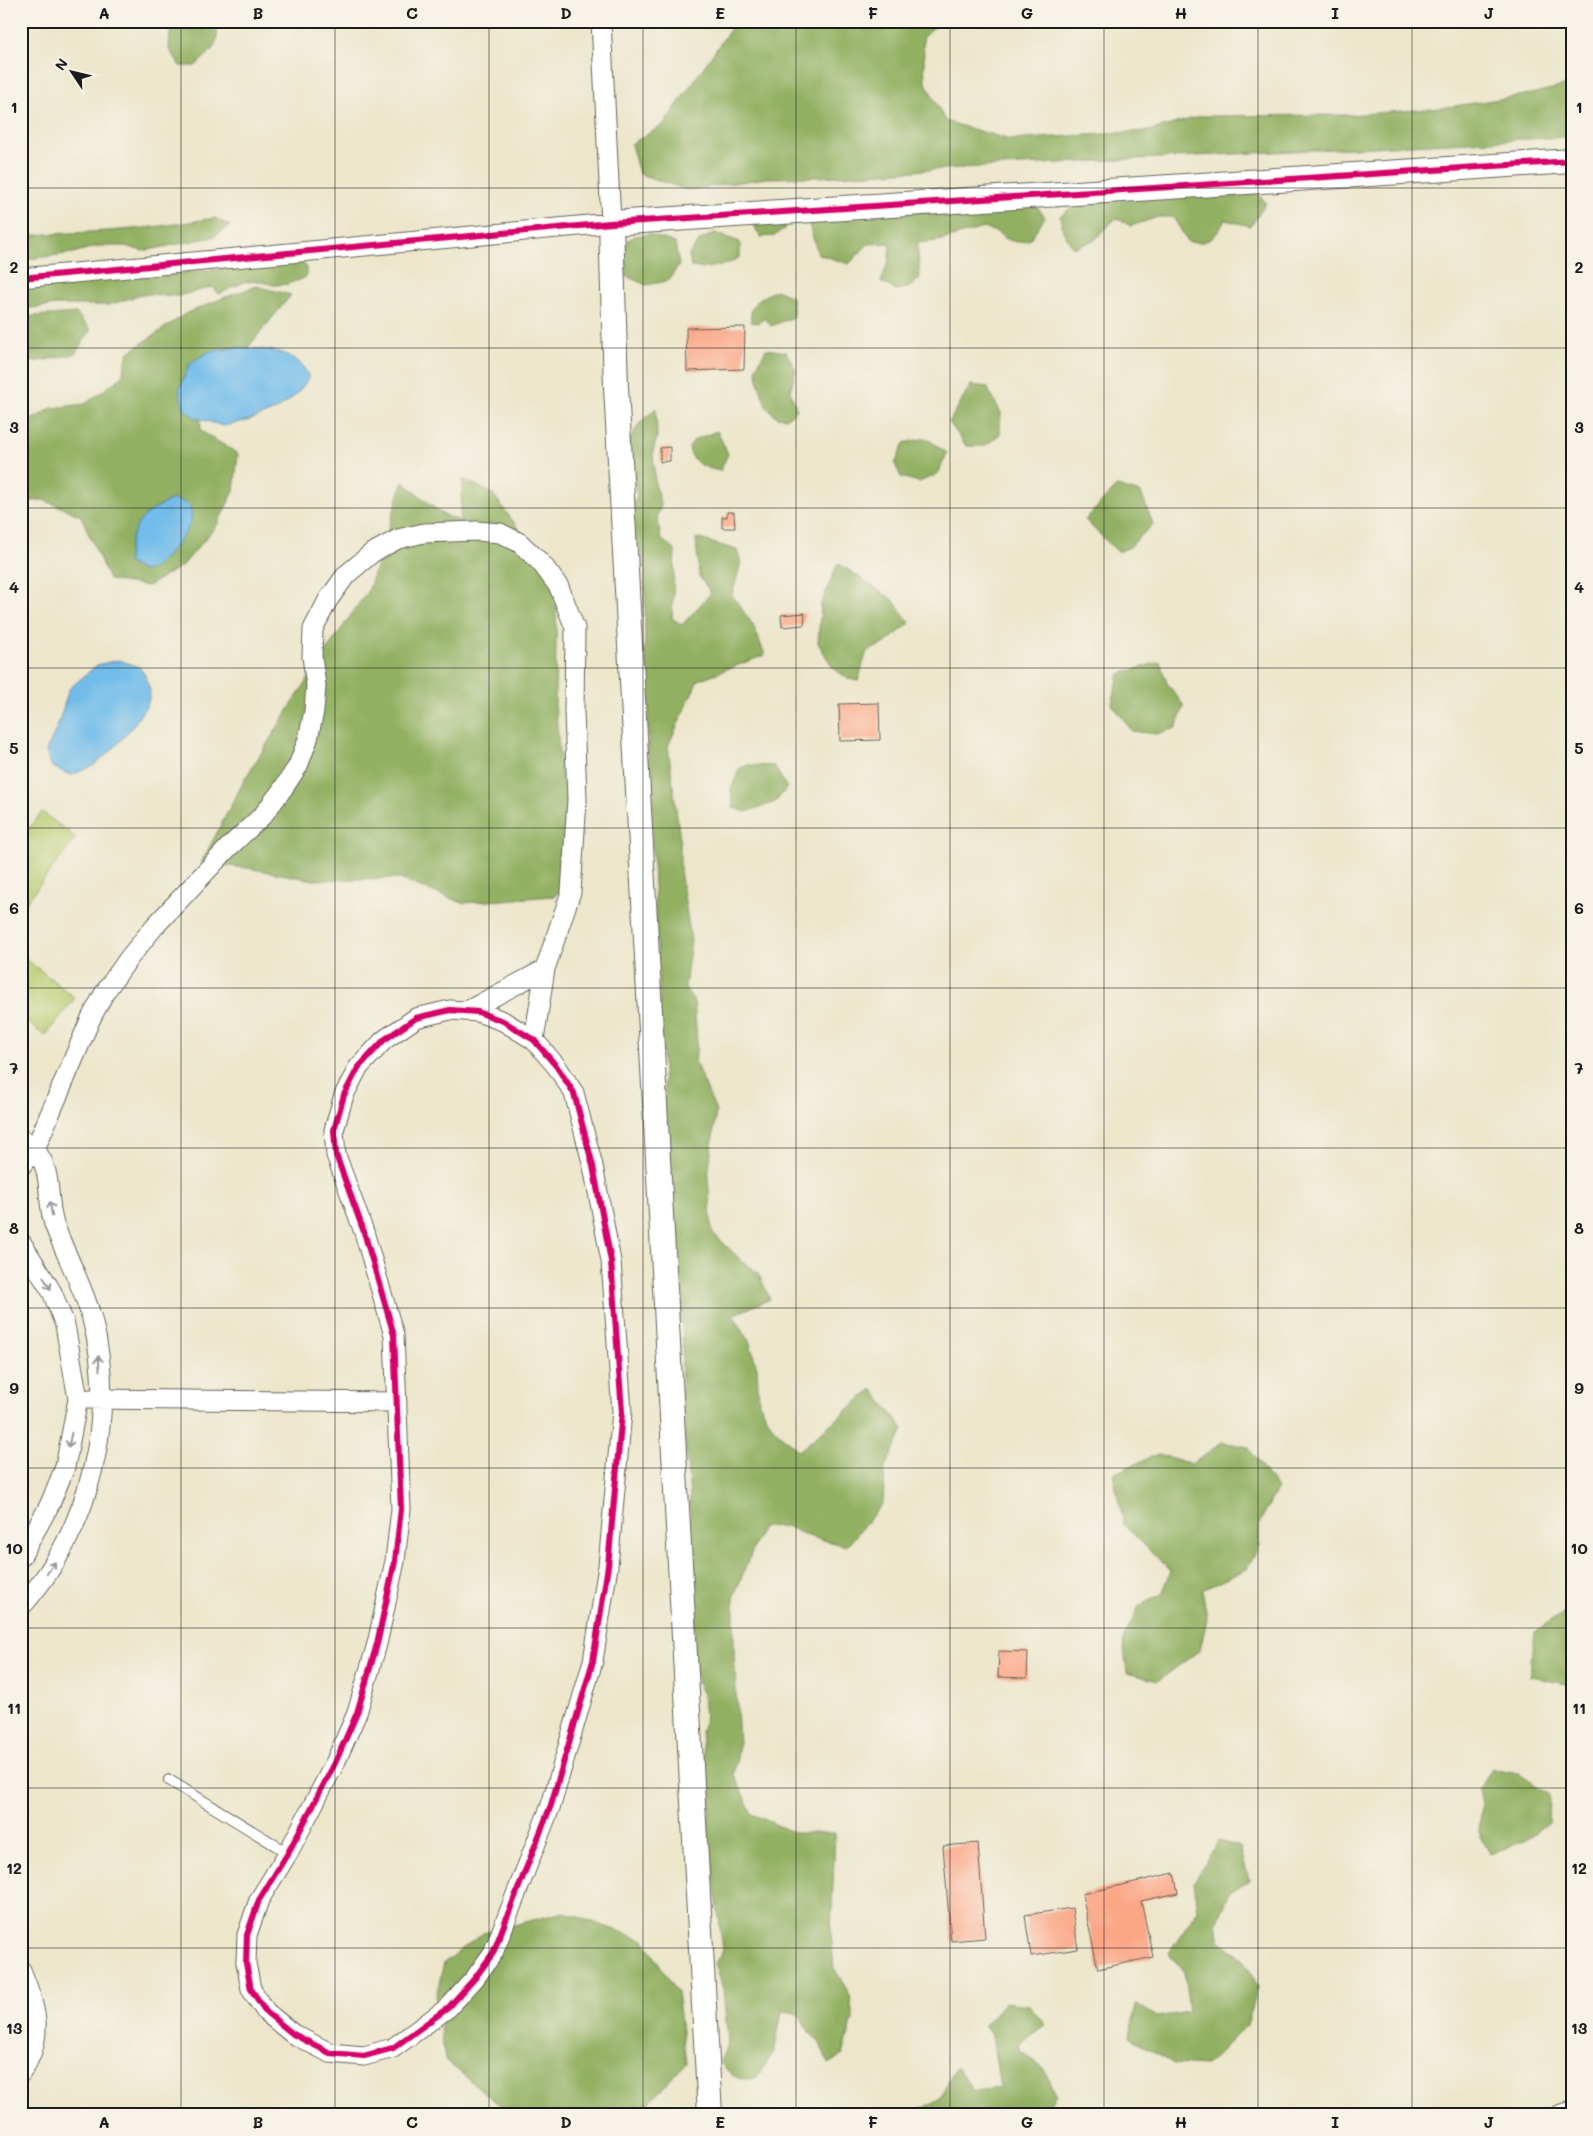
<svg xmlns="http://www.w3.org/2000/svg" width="1593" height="2136" font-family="Mali,sans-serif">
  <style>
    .green { fill: #b8cc6f; stroke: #6a7446 }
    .forest { fill: #92b062; stroke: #57663f }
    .water { fill: #71bcea; stroke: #466c83 }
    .building { fill: #fba685 }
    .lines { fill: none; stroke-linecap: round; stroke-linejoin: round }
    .service-casing { stroke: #656359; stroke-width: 12 }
    .minor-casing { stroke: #656359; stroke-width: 21 }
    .tertiary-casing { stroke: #656359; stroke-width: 26 }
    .service { stroke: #fff; stroke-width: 10 }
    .minor { stroke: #fff; stroke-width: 19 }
    .tertiary { stroke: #fff; stroke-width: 24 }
    .cycleway-casing { stroke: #f7f3e8; stroke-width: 9 }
    .cycleway { stroke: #d6006c; stroke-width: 6 }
    .oneway { stroke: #999 }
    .grid { fill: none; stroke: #1c1c1c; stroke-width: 1; stroke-opacity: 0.55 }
    .neatline { fill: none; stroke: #1c1c1c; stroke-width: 2 }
    .grid-label { font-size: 16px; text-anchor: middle; font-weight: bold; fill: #1c1c1c }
  </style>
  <rect width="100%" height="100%" fill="#f7f3e8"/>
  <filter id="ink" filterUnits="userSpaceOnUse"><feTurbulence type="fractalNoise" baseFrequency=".02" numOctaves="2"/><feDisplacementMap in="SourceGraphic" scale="10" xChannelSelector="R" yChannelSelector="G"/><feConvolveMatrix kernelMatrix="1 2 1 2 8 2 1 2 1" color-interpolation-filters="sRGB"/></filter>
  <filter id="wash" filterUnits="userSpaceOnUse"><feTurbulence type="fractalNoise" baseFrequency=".0096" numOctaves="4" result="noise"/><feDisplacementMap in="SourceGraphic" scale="20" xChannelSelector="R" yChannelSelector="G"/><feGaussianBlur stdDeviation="1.12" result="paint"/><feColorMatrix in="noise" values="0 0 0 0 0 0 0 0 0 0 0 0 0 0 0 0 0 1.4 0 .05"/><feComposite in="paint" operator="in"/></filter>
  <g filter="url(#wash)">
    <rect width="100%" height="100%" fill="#ece6cb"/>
    <path class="green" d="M42,812L76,838L21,909V838Z
      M21,955L75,998L45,1036L21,1017Z"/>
    <path class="forest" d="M167,21H215C222,44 211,52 195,66H180L169,49L170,33Z
      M736,21H941L923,37L925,81L945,121L1010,140L1149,131L1201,116L1350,115L1442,108L1531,94L1572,84V130L1567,137L943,169L820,177L767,178L688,190L639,174L631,144L663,125Z
      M1257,192L1266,203L1251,226L1225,220C1215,238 1210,244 1188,242L1173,217H1158L1131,226L1116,218L1095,240L1073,248L1063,231L1060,216L1086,197Z
      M1037,207L1045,217L1029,240L1016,242L1006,239L997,232L983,228L938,241L917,243L920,278L910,287L896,290L881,282L889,260L890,243L868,244L849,264L818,254L809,225L845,215Z
      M781,212L786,228L774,236L761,237L753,225Z
      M215,218L230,226L213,237L143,251L125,246H98L73,253L21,260V236C54,233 87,233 121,230C152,228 184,223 215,218Z
      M715,233L740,242V257C725,267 708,269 691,267L689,255L700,240Z
      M649,234L675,243L679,265L668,281L646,285L624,275V253L628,240L635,236Z
      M303,262L306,268V277L288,284L273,285L259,281L244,282L219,294L212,287L178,296L149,294L137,296L109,305H57L21,309V286Z
      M256,286L291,295L200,406L201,431L238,454L234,491L217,525L183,565L148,586L109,580L81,516L44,500L21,502V426L52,408L85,404L122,377L128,353L185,314L223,298Z
      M776,290L792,297L794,317L771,326L765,318L758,323L751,322C749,302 760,298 776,290Z
      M76,313L91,330L75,354L39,361L21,362V317Z
      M766,349L786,352L796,370L790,391L797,410L787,418L777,417L767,408L759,385L756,368Z
      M971,385L987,387L1001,413L1000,434L985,446H966L949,422Z
      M656,408L657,436L653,452L655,484L661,506L657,516L661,539L675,550L672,618L682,625L711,593L699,576L696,538L737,550L741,562L732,595L753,625L765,655L698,680L668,746L680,840V871L691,940L685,987L694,1002L697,1041L695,1062L716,1111L708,1177L712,1232L745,1264L758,1273L770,1299L733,1315L750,1343L757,1368L759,1403L774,1429L799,1451L872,1389L904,1429L885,1468L883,1503L847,1546L808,1536L786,1526L762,1527L734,1596V1653L739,1745L734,1775L752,1814L795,1833H835L831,1933L834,1968L850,1995L853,2019L843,2055L828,2064L819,2041L810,2033L799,2015L792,2012L782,2011L774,2053L756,2078C735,2081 733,2077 720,2062L728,2042L723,1989L715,1963L723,1950L711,1856L704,1841L710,1810L705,1781L701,1730L705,1720L703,1695L698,1684L694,1656L695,1612L690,1554V1495L681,1397L683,1328L673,1302L681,1268L672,1256L651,822L654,794L648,763V720L650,696L642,683L645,640V564L631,529L630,510L637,496L627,445L639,424Z
      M717,431L728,454L720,471C706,468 692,464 689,448L694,440Z
      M926,438L947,453L938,474L919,482L901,477L895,464L904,443Z
      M463,479L493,494L557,581L555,703L562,781L575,828V878L554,896L463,903L397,878L314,880L247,868L201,863L246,777L322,657L369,589L403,482L442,514L460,521Z
      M1117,486L1141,493L1153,524L1130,547L1118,552L1085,520Z
      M838,563L893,600L910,623L884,644L867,651L858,681L848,679L833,668L818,643L821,604Z
      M1160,662L1167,683L1184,706L1176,728L1156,734L1132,731L1112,704L1119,674Z
      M748,765L774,766L787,788L775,802L746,812L734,808L731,790L739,769Z
      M1222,1442L1248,1447L1277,1489L1259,1524V1545L1247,1569L1202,1590L1207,1618L1200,1650L1158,1681L1127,1673L1123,1640L1139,1606L1162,1594L1171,1571L1124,1525L1113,1474L1158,1454L1192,1464Z
      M1572,1608V1685L1530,1677L1535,1632Z
      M1492,1768L1518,1773L1549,1794L1548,1822L1524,1841L1490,1854L1479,1832L1482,1803L1479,1791Z
      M1219,1841L1240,1847L1249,1880L1230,1892L1216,1924L1220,1940L1245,1961L1258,1987L1247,2025L1206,2066L1174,2064L1130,2037L1136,2003L1156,2017L1189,2012L1184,1972L1169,1953L1198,1910L1194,1882Z
      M564,1912L644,1940L677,1992L686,2063L638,2114L531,2115L501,2106L445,2060L436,1996L444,1963L483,1933Z
      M1005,2002L1029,2005L1045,2025L1019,2043L1020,2051L1043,2068L1056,2094L1042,2115H913L940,2098L956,2067L973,2091L1000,2088L992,2036L984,2026Z"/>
    <path class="water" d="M240,347C268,351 297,347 309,378L297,394L278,409L250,420L223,426L194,417L184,409L179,390L190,363L210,351Z
      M172,499L186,503L191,508C191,512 192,517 191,520C188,533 161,566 149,570C141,573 134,566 128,562C127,546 134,524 147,514C154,508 164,504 172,499Z
      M119,660L139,667L145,675L150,691L148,703L132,727L112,750L93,766L71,775L52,767L46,751L58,725L69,689L97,665Z"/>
    <g id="blocks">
      <path class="building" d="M745,327L744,369L687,371L686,328Z
        M670,447V461L660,462V448Z
        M727,512H734L735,528H722V517H727Z
        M805,613L804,625L782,627L781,615Z
        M879,703L880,740L840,741L839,704Z
        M999,1651L1028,1652L1027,1678L998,1677Z
        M978,1843L985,1938L951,1941L943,1846Z
        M1174,1873L1178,1893L1141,1901L1153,1957L1098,1969L1082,1894Z
        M1072,1908L1078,1949L1031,1956L1025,1915Z"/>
    </g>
  </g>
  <g filter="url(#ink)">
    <use href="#blocks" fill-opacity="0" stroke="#656359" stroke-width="1"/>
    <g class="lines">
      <g class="service-casing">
        <path id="service" d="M169,1780L288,1853"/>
      </g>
      <g class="minor-casing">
        <path id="minor" d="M21,278L611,223L601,21
          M450,1010L478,1012L503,1021L534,1040L557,1067L574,1093L593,1166L611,1261L622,1412L608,1566L593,1661L551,1805L493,1953L475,1978L449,2007L393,2048L364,2056L330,2053L293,2034L266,2012L251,1989L246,1963L247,1935L259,1900L288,1853L335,1763L357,1713L377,1644L395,1561L401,1509L394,1335L364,1232L336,1155L334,1130L344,1095L358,1068L384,1040L416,1018Z
          M467,1011L545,969
          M21,1138C28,1144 36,1149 40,1157C52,1176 47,1203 54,1224C66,1256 83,1286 92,1319C118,1418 90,1531 21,1607
          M21,1166L35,1149L91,1018L105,992L129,958L154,927L228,848L263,815L282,790L298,766L308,739L314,711L316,686L312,656L313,629L328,600L346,575L372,553L398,539L424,533L476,531L500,533L520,543L542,564L559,587L575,628L574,711L577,800L571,892L545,969L534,1040
          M21,1242L52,1292L65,1325L78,1399L65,1467L50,1504L21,1557
          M89,1399L397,1402
          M21,1970C37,2008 45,2037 21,2073
          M1559,2115L1572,2110"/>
      </g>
      <g class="tertiary-casing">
        <path id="tertiary" d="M710,2115L616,387L611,223L1572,161"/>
      </g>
      <use href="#service" class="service"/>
      <use href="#minor" class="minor"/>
      <use href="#tertiary" class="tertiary"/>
      <g class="cycleway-casing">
        <path id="cycleway" d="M21,278L611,223L1572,161
          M450,1010L478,1012L503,1021L534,1040L557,1067L574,1093L593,1166L611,1261L622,1412L608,1566L593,1661L551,1805L493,1953L475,1978L449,2007L393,2048L364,2056L330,2053L293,2034L266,2012L251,1989L246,1963L247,1935L259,1900L288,1853L335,1763L357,1713L377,1644L395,1561L401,1509L394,1335L364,1232L336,1155L334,1130L344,1095L358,1068L384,1040L416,1018Z"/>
      </g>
      <use href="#cycleway" class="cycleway"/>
    </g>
    <defs><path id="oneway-shaft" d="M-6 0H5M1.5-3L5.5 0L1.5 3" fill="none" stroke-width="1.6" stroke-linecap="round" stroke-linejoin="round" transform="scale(1.25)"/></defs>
    <g class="oneway">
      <use href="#oneway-shaft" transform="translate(51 1209) rotate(-99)"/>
      <use href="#oneway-shaft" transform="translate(47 1283) rotate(58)"/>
      <use href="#oneway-shaft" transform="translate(99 1363) rotate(-94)"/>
      <use href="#oneway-shaft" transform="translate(70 1440) rotate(101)"/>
      <use href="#oneway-shaft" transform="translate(51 1568) rotate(-55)"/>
    </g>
  </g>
  <path class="grid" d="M181,21V2115M335,21V2115M489,21V2115M643,21V2115M796,21V2115M950,21V2115M1104,21V2115M1258,21V2115M1412,21V2115M21,188H1572M21,348H1572M21,508H1572M21,668H1572M21,828H1572M21,988H1572M21,1148H1572M21,1308H1572M21,1468H1572M21,1628H1572M21,1788H1572M21,1948H1572"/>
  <rect width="1593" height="2136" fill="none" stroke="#f7f3e8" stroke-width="55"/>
  <g transform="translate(72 72) rotate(305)" stroke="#f7f3e8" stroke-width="4" paint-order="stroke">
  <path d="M0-4L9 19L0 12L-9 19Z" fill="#1c1c1c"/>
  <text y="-8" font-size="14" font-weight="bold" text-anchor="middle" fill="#1c1c1c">N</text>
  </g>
  <rect x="28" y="28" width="1538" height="2080" class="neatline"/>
  <g class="grid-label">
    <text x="104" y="19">A</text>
    <text x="258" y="19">B</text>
    <text x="412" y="19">C</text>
    <text x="566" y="19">D</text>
    <text x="720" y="19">E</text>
    <text x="873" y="19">F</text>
    <text x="1027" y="19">G</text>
    <text x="1181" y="19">H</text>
    <text x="1335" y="19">I</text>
    <text x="1489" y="19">J</text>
    <text x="14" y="113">1</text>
    <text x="1579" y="113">1</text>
    <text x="14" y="273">2</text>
    <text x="1579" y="273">2</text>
    <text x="14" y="433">3</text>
    <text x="1579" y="433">3</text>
    <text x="14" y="593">4</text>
    <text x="1579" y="593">4</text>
    <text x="14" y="754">5</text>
    <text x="1579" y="754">5</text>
    <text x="14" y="914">6</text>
    <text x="1579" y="914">6</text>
    <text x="14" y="1074">7</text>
    <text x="1579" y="1074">7</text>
    <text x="14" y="1234">8</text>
    <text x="1579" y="1234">8</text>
    <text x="14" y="1394">9</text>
    <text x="1579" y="1394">9</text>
    <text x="14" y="1554">10</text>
    <text x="1579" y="1554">10</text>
    <text x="14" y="1714">11</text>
    <text x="1579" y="1714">11</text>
    <text x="14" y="1874">12</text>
    <text x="1579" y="1874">12</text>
    <text x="14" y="2034">13</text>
    <text x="1579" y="2034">13</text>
    <text x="104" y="2128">A</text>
    <text x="258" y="2128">B</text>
    <text x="412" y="2128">C</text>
    <text x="566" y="2128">D</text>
    <text x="720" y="2128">E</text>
    <text x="873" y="2128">F</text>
    <text x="1027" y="2128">G</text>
    <text x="1181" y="2128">H</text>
    <text x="1335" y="2128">I</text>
    <text x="1489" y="2128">J</text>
  </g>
</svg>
